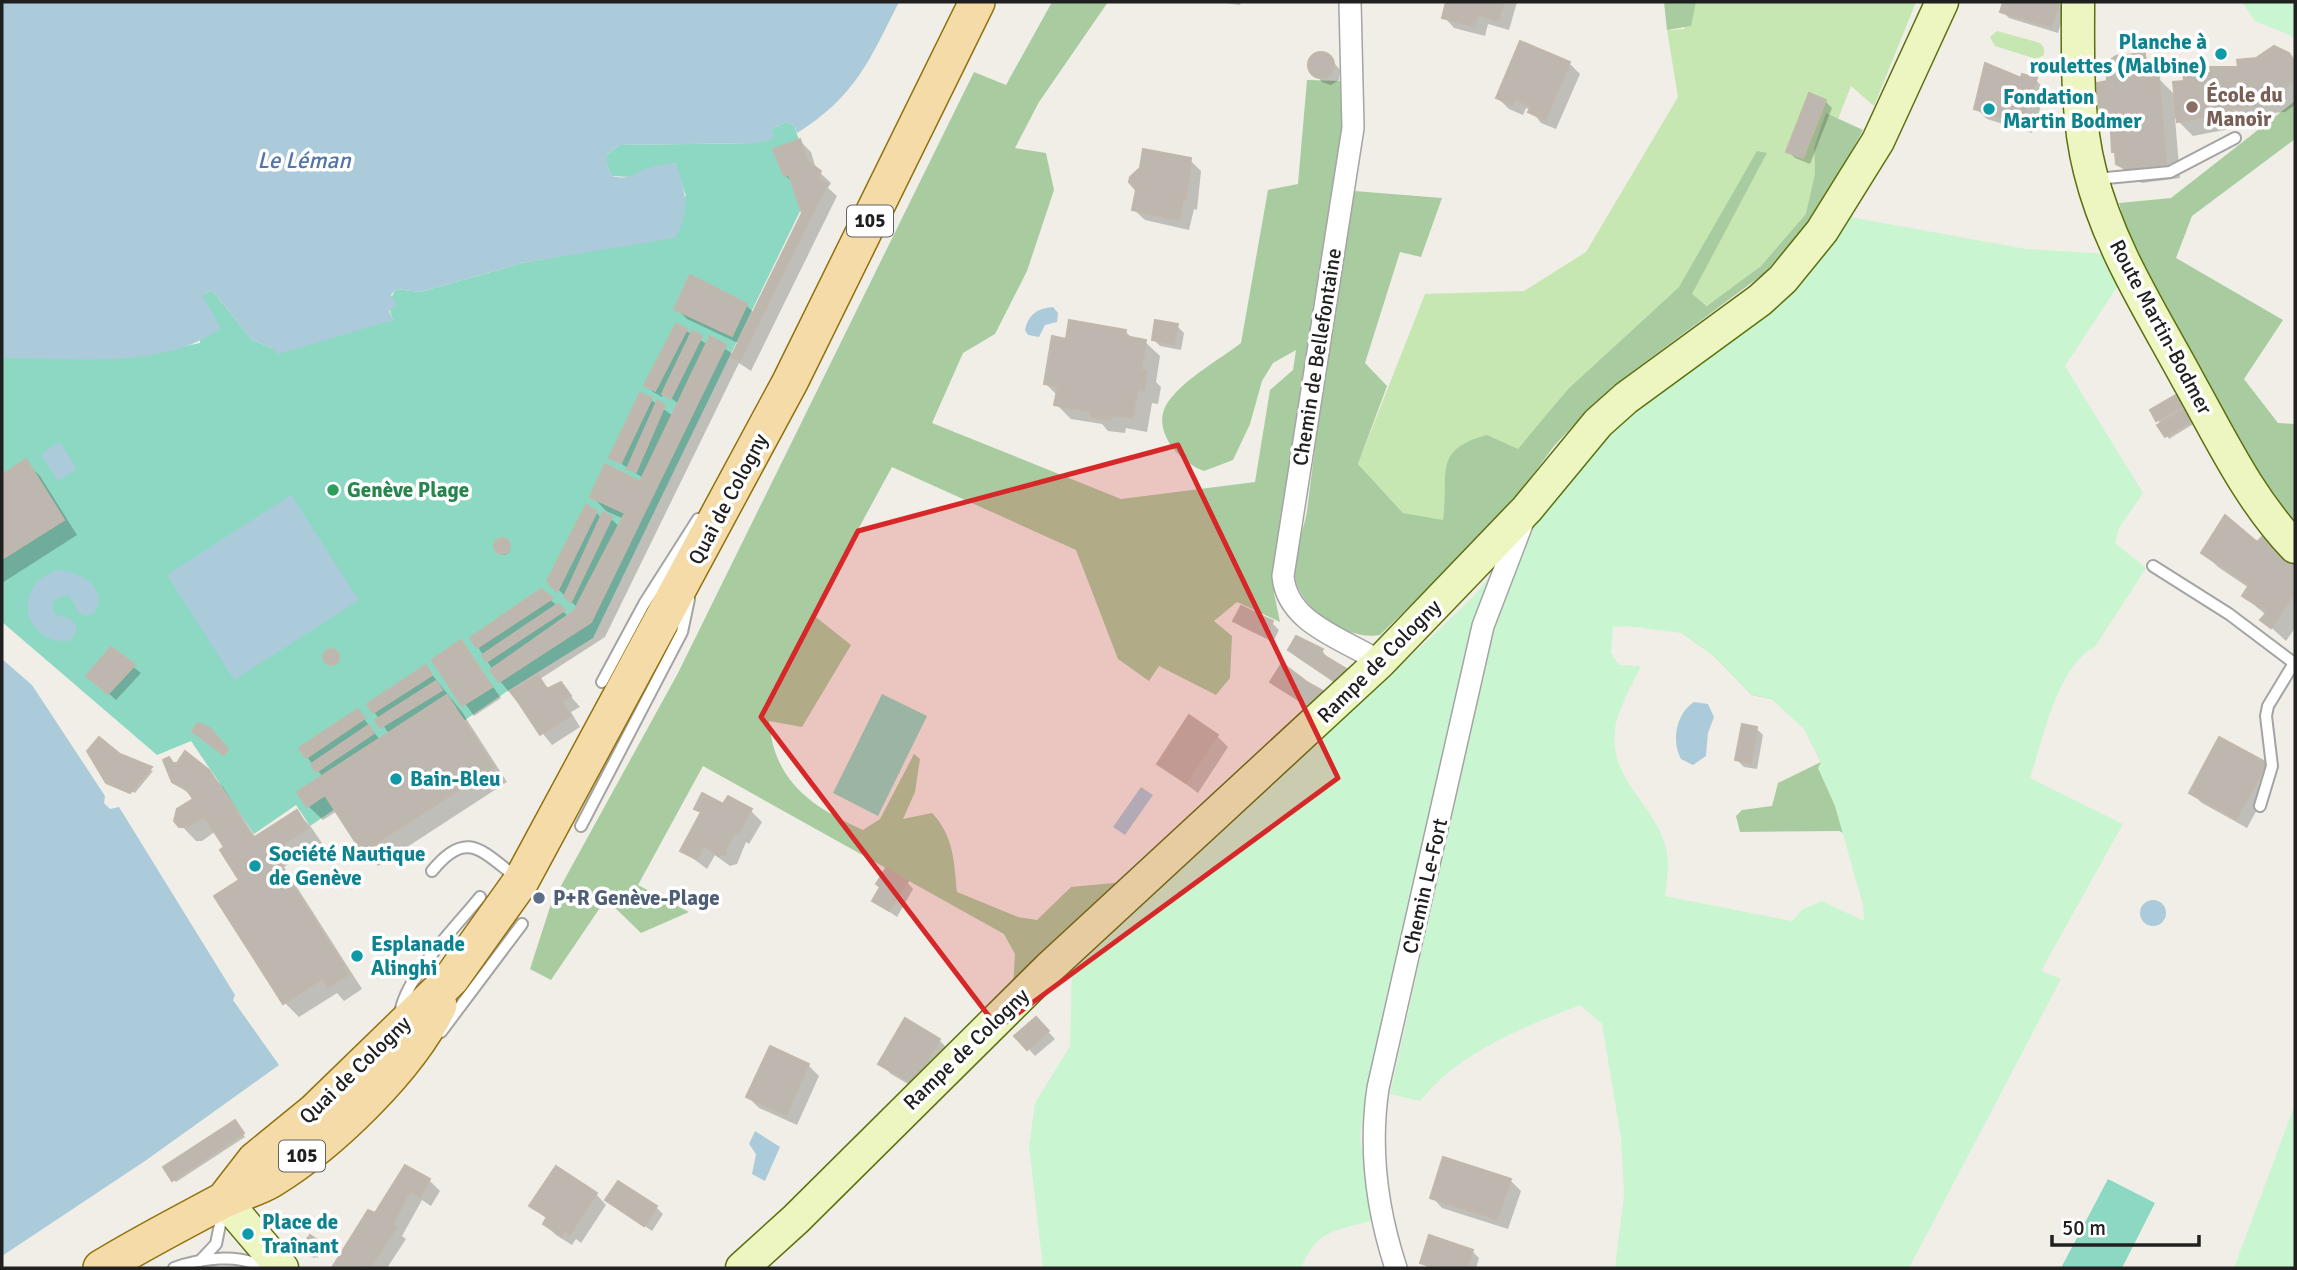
<svg xmlns="http://www.w3.org/2000/svg" width="2297" height="1270" font-family="Signika,sans-serif">
  <style>
    .grass { fill: #c6e6b2 }
    .forest { fill: #a8cca0 }
    .park { fill: #c9f6d1; fill-rule: evenodd }
    .pitch { fill: #8cd8c3 }
    .water { fill: #accbda }
    .shadow { fill: #0003 }
    .building { fill: #bdb7b0; stroke: #c1b7ab; stroke-width: 2 }
    .lines { fill: none; stroke-linecap: round; stroke-linejoin: round }
    .lane-casing { stroke: #a4a4a4; stroke-width: 14 }
    .street-casing { stroke: #a4a4a4; stroke-width: 24 }
    .secondary-casing { stroke: #5c700e; stroke-width: 35 }
    .primary-casing { stroke: #90720c; stroke-width: 38 }
    .lane { stroke: #fff; stroke-width: 10 }
    .street { stroke: #fff; stroke-width: 21 }
    .secondary { stroke: #edf5c0; stroke-width: 32 }
    .primary { stroke: #f5dba8; stroke-width: 35 }
    .marked { fill: #d62828; fill-opacity: 0.2; stroke: #d62828; stroke-width: 5; stroke-linejoin: round }
    .culture-dot { fill: #0f9aa8; stroke: #fff; stroke-width: 2.5 }
    .education-dot { fill: #8d6e63; stroke: #fff; stroke-width: 2.5 }
    .leisure-dot { fill: #2e9e5b; stroke: #fff; stroke-width: 2.5 }
    .service-dot { fill: #5c6f8a; stroke: #fff; stroke-width: 2.5 }
    .labels { text-anchor: middle; dominant-baseline: central; stroke-width: 7; stroke-linejoin: round; paint-order: stroke }
    .shield { fill: #fff; stroke: #636363; stroke-width: 2 }
    .shield-label { font-size: 19px; font-weight: bold; fill: #202020 }
    .culture-label { font-size: 21px; font-weight: bold; fill: #0d838f; stroke: #fff; text-anchor: start }
    .education-label { font-size: 21px; font-weight: bold; fill: #785e54; stroke: #fff; text-anchor: start }
    .street-label { font-size: 21px; fill: #202020; stroke: #fff }
    .leisure-label { font-size: 21px; font-weight: bold; fill: #27864d; stroke: #fff; text-anchor: start }
    .service-label { font-size: 21px; font-weight: bold; fill: #4e5e75; stroke: #fff; text-anchor: start }
    .water-label { font-size: 23px; font-style: italic; fill: #5375a9; stroke: #fff }
  </style>
  <rect width="100%" height="100%" fill="#f0eee7"/>
  <path class="grass" d="M1696,2H1916L1874,106L1851,86L1838,119L1826,114L1814,147L1815,173L1807,214L1761,266L1708,306L1691,294L1767,153L1679,287L1568,389L1518,450L1443,521L1403,513L1358,464L1425,294L1524,291L1586,252L1678,97L1667,30L1684,29Z
    M1997,31L2040,43L2044,48V55L2036,59L1995,46L1990,37Z"/>
  <path class="forest" d="M1052,2H1108L1039,102L1015,148L1046,153L1054,190L1027,271L995,334L963,353L932,423L1121,499L1255,482L1270,390L1293,370L1296,350L1273,363L1262,381L1250,424L1233,460L1204,471C1177,461 1147,426 1171,398C1189,376 1219,360 1241,343L1268,190L1298,184L1307,80L1342,81L1344,128L1273,569L1274,593L1280,622L1237,602L1214,621L1232,636L1230,678L1216,695L1159,666L1149,681L1118,659L1076,550L892,467L812,614L851,645L802,727L769,721C774,782 812,807 863,830L880,819L914,754L920,759L915,792L903,819L932,813C954,836 954,862 957,892L1018,917L1037,920L1071,887L1124,882L1013,987L1015,954L1004,934L703,766L638,885L689,912L641,933L606,899L551,980L530,969L551,904L678,673L974,72L1006,85Z
    M1664,2H1696L1691,26L1667,30Z
    M2295,101V139L2192,216L2176,258L2283,320L2244,379L2278,423L2295,424V521L2260,479L2131,248L2119,203L2171,198Z
    M1826,113L1863,130L1818,211L1783,254L1762,275L1613,386L1587,411L1554,446L1505,513L1380,635C1349,641 1301,610 1295,578C1290,556 1304,532 1307,511C1320,403 1336,297 1354,191L1442,198L1421,257L1400,252L1365,363L1387,386L1358,464L1403,513L1443,520C1450,474 1431,450 1487,435L1518,449L1568,389L1679,287L1757,151L1767,153L1692,294L1707,306L1761,266L1806,214L1815,173L1814,147Z
    M1682,633L1783,646L1854,838L1839,831L1740,832L1736,816L1742,810L1772,806L1778,783L1821,762L1804,728L1772,699L1752,695L1713,655Z"/>
  <path class="park" d="M2242,2H2295V41L2292,36L2255,21Z
    M1850,217L2026,249L2108,254L2121,281L2065,366L2143,493L2119,528L2115,543L2146,568L2095,647C2058,664 2042,742 2030,778L2123,824L2041,971L2061,979L1909,1268H1615L1624,1195L1621,1138L1602,1024L1580,1005C1521,1028 1460,1052 1420,1101L1390,1094C1414,987 1437,880 1460,773C1477,698 1493,608 1527,539C1542,508 1570,476 1594,451C1649,391 1725,354 1784,300C1811,275 1829,245 1850,217ZM1627,626L1682,633L1713,655L1752,695L1772,699L1804,729L1821,762L1818,768L1835,806L1863,905L1864,921L1822,901L1803,909L1792,921L1665,896C1667,880 1670,864 1666,848C1655,804 1609,780 1615,731C1617,709 1632,686 1641,666L1619,665L1611,653L1613,627Z
    M1498,565L1457,702L1366,1094L1360,1136L1371,1221C1334,1231 1317,1230 1301,1268H1043L1029,1146L1035,1103L1070,1046L1072,964L1426,642L1477,593Z
    M2295,1104V1268H2234Z"/>
  <path class="pitch" d="M786,122L794,125L806,161L820,170L593,638L506,692L310,826L296,805L254,834L191,741L157,755L2,622V358L143,355L200,343L202,295L212,290L252,340L272,348L393,320C388,309 389,299 396,289L420,292L522,263L596,250L686,196L675,163L646,169L631,177L612,176L607,165V155L619,145L758,143L772,129Z
    M882,694L927,716L878,816L833,793Z
    M2108,1179L2155,1203L2122,1268H2061Z"/>
  <path class="water" d="M2,2H899C869,61 855,97 797,133L794,125L786,122L772,129L774,139L758,143L619,145L607,155V165L612,176C627,180 632,175 645,169C654,165 665,164 675,163C686,190 691,211 675,238L522,263L420,292L396,289L391,295L397,305L389,311L393,320L278,354L272,348L252,340L212,290L202,295L221,328C162,371 71,357 2,358Z
    M1053,307L1058,313L1057,322L1045,325L1039,337L1028,335L1025,330C1028,315 1037,308 1053,307Z
    M60,442L77,469L58,481L41,454Z
    M291,495L359,600L234,680L167,575Z
    M58,570C78,571 109,587 95,612L86,616L78,613L73,601L67,595L54,600L52,608L56,615L69,618L76,625V633L69,641C20,643 12,583 58,570Z
    M2,659L32,685L105,796L104,803L110,809L119,807L235,995L233,1000L279,1065L145,1161L2,1256Z
    M1694,702L1708,704L1714,717L1708,733L1706,756L1693,765L1681,759C1671,742 1676,713 1694,702Z
    M1141,787L1153,795L1125,835L1113,827Z
    M2140 913a13 13 0 1 1 26 0a13 13 0 1 1-26 0Z
    M755,1131L780,1147L765,1181L752,1174L756,1154L749,1144Z"/>
  <path class="shadow" d="M1218,2H1241L1240,5Z
    M1448,2H1517L1509,30L1488,24L1485,36L1454,28L1444,17Z
    M2005,2H2058L2065,9L2058,33L2009,18L2002,11Z
    M1318,53L1327,54L1340,70L1339,80L1331,85L1322,82L1309,67L1310,58Z
    M2288,54L2295,62V105L2285,112L2272,113V120L2244,122L2245,126L2193,136L2175,118L2180,178L2142,183L2133,179L2118,164L2112,125L2101,114L2109,82L2144,55L2159,70V79L2176,96L2213,75Z
    M1569,63L1580,74L1556,129L1541,123L1531,110L1526,108L1523,115L1509,109L1498,98Z
    M2022,80H2036L2046,91L2032,133L1987,119L1976,108Z
    M1825,101L1832,108L1810,164L1795,158L1788,151Z
    M800,141L811,152L816,169L831,183L828,188L837,196L751,371L739,363L605,637L540,679L550,690L561,685L580,707L571,712L580,727L552,745L500,681L478,647L541,591L569,617L578,608L549,581L596,512L602,519L604,515L611,519L620,527L624,519L606,511L592,496L640,484L643,478L611,457L651,400L673,416L679,404L664,393L662,397L653,392L646,385L685,330L708,345L711,339L734,355L740,344L687,319L676,308L746,305L755,314L804,213L795,185L785,175Z
    M1190,160L1201,171L1197,210L1194,209L1189,230L1145,220L1134,210Z
    M1177,326L1184,333L1181,350L1160,346L1153,339Z
    M1125,331L1133,339L1145,342L1160,356L1156,382L1161,387L1158,404L1152,403L1147,432L1126,428L1125,433L1108,431L1102,424L1071,419L1056,404L1058,396L1046,384L1068,341Z
    M2179,400L2185,411L2190,408L2198,421L2169,439L2158,420Z
    M25,462L40,476L77,535L2,583V477Z
    M496 548a7 7 0 1 1 14 0a7 7 0 1 1-14 0Z
    M2257,545L2295,561V628L2286,641L2263,620L2266,615L2244,596L2249,588L2218,567L2203,552Z
    M1235,621L1272,623L1279,630L1273,642L1242,627Z
    M461,642L501,698L474,716L434,660Z
    M111,649L141,673L116,700L96,682Z
    M1290,650H1322L1349,691L1297,657Z
    M325 658a7 7 0 1 1 14 0a7 7 0 1 1-14 0Z
    M1282,665L1330,697L1323,717L1272,682Z
    M426,667L462,712L507,782L378,866L363,851L337,811L323,820L308,806L323,777L307,757L358,711L380,740L389,734L369,704Z
    M1756,728L1763,735L1757,769L1744,767L1737,760Z
    M1217,736L1228,747L1198,793L1159,764Z
    M119,756L153,771L135,793L107,782Z
    M2266,764L2276,775L2247,828L2202,803L2191,793Z
    M175,765L208,771L223,787L256,838L297,812L311,827L322,843L284,867L362,989L344,1001L337,993L299,1017L284,1002L241,880L226,847L216,831L202,841H196L176,820L196,800L174,781Z
    M724,807L751,811L762,822L749,844L746,842L737,864L730,866L715,855L707,869L682,850L702,814L696,808Z
    M907,882L913,889L897,917L874,901L882,887Z
    M1036,1019L1055,1039L1035,1056L1017,1036Z
    M939,1040L950,1051L925,1094L891,1074L880,1063Z
    M808,1065L819,1076L797,1125L759,1108L748,1097Z
    M238,1125L245,1137L176,1182L173,1179Z
    M406,1167L429,1180L440,1191L431,1206L422,1200L402,1236L406,1239L387,1268H338L335,1266L376,1215Z
    M1510,1180L1521,1191L1508,1229L1442,1208L1432,1197Z
    M596,1194L606,1205L581,1243L576,1239L572,1245L556,1235L545,1224L548,1220L532,1205Z
    M607,1200L656,1207L663,1214L652,1231Z
    M310,1238L325,1248L317,1258L305,1251Z
    M1472,1251L1479,1258L1476,1268H1428L1422,1262Z"/>
  <path class="building" d="M1446,2H1504L1498,20L1477,15L1474,26L1442,18Z
    M2003,2H2059L2051,27L2000,12Z
    M1520,41L1570,62L1545,120L1528,112L1531,106L1515,99L1512,105L1496,98Z
    M2274,46L2289,53L2295,62V80L2270,98L2258,99L2259,106L2231,108V112L2177,122L2173,82L2184,81L2183,73H2211L2210,67H2238L2237,60L2256,58Z
    M1308 65a13 13 0 1 1 26 0a13 13 0 1 1-26 0Z
    M2145,53L2146,78L2159,77L2166,164L2126,169L2116,164L2115,152H2112L2110,115H2100L2097,83L2107,81L2106,63L2116,56Z
    M1985,63L2021,78L2022,74L2037,78L2022,123L1974,109Z
    M1809,93L1826,100L1803,158L1786,152Z
    M800,139L807,161L821,171L817,179L827,184L740,361L731,357L802,213L789,175L784,176L773,149Z
    M1143,149L1191,158L1186,200L1183,199L1179,220L1132,210L1136,190L1129,182L1130,177L1140,168Z
    M690,275L747,304L732,336L674,309Z
    M1069,320L1126,330L1125,336L1146,340L1141,370L1147,371L1144,390L1138,389L1132,418L1112,415L1111,420L1091,417L1092,412L1054,405L1058,386L1044,384L1052,336L1066,339Z
    M1155,320L1178,324L1174,344L1152,340Z
    M676,324L687,329L655,391L644,385Z
    M692,331L702,336L671,398L662,394Z
    M710,336L726,345L591,622L499,682L490,670L574,611L625,513L590,497L605,464L640,482Z
    M640,393L652,398L621,463L609,458Z
    M2176,395L2182,406L2156,421L2150,410Z
    M657,401L665,405L636,472L627,469Z
    M2185,409L2192,421L2165,437L2157,425Z
    M26,459L64,520L2,559V475Z
    M586,505L597,511L557,592L547,581Z
    M603,512L612,517L571,602L564,597Z
    M2225,515L2257,542L2269,530L2295,558V592L2271,628L2260,620L2267,612L2242,596L2249,585L2201,553Z
    M494 546a8 8 0 1 1 16 0a8 8 0 1 1-16 0Z
    M541,589L553,598L477,648L470,638Z
    M558,604L565,610L486,662L482,655Z
    M1241,606L1273,621L1266,637L1233,621Z
    M1296,636L1323,649L1320,653L1353,673L1341,686L1288,650Z
    M461,640L492,687L462,706L432,660Z
    M111,647L135,665L108,694L86,676Z
    M323 657a8 8 0 1 1 16 0a8 8 0 1 1-16 0Z
    M1282,663L1307,682L1332,696L1316,711L1270,682Z
    M426,665L432,675L373,713L367,704Z
    M538,675L547,689L561,682L571,696L562,701L570,716L540,735L511,691Z
    M436,681L442,690L380,728L375,720Z
    M447,695L494,767L362,852L325,795L307,807L297,792Z
    M358,709L365,718L306,758L299,748Z
    M1189,715L1218,735L1186,783L1157,764Z
    M198,723L210,728L228,749L224,755L192,731Z
    M1742,724L1757,727L1751,763L1735,760Z
    M369,725L374,733L316,772L311,764Z
    M99,737L120,754L152,767L130,793L106,783L87,751Z
    M2219,737L2267,763L2236,819L2189,793Z
    M185,751L209,770L253,838L297,810L308,828L271,852L349,974L328,987L323,978L283,1004L214,896L239,880L220,850L224,847L204,816L187,827H179L174,821L177,809L193,799L188,791L172,782L163,760L169,757L173,763H177Z
    M702,793L723,804L728,796L752,809L738,834L735,832L725,850L726,854L718,856L704,846L696,859L680,851L701,812L694,809Z
    M886,868L908,881L889,911L872,901L880,887L876,884Z
    M1036,1017L1049,1031L1027,1050L1014,1036Z
    M905,1018L940,1039L914,1084L878,1064Z
    M770,1046L809,1064L786,1115L746,1097Z
    M235,1120L244,1133L172,1181L163,1167Z
    M1443,1157L1511,1179L1497,1219L1430,1198Z
    M405,1165L430,1179L420,1197L410,1191L392,1225L396,1227L370,1268L333,1266L368,1210L375,1213Z
    M556,1166L597,1193L570,1234L564,1230L561,1236L543,1224L547,1217L529,1206Z
    M618,1181L657,1206L644,1226L605,1200Z
    M310,1235L323,1244L314,1257L300,1248Z
    M1429,1235L1473,1250L1467,1268H1437L1420,1263Z"/>
  <g class="lines">
    <g class="lane-casing">
      <path id="lane" d="M2096,179L2170,172L2235,138
        M2153,566L2229,614L2294,663L2268,706L2266,716L2272,766L2260,806
        M602,682L644,604L698,519
        M581,826L682,632L689,599
        M432,871C466,829 481,850 516,877
        M400,1015C403,979 457,926 480,897
        M441,1032L522,924
        M200,1261L216,1244L223,1210
        M174,1268C200,1258 240,1253 264,1268"/>
    </g>
    <g class="street-casing">
      <path id="street" d="M1350,2L1353,128L1283,576C1287,624 1345,639 1380,662
        M1396,1268C1377,1210 1369,1148 1378,1088L1483,626L1524,519"/>
    </g>
    <g class="secondary-casing">
      <path id="secondary" d="M2078,2C2078,57 2076,117 2090,171C2109,248 2152,313 2189,382C2221,439 2249,499 2295,547
        M224,1200L282,1268
        M742,1268L796,1219L1049,968L1380,662L1527,509L1598,423L1626,398L1760,300L1783,279L1822,231L1878,141L1942,2"/>
    </g>
    <g class="primary-casing">
      <path id="primary" d="M224,1200L255,1160L315,1111L451,979L521,881L790,382L977,2
        M101,1268C140,1244 181,1223 222,1201C238,1193 256,1189 271,1180C330,1144 410,1067 439,1005"/>
    </g>
    <use href="#lane" class="lane"/>
    <use href="#street" class="street"/>
    <use href="#secondary" class="secondary"/>
    <use href="#primary" class="primary"/>
  </g>
  <path class="marked" d="M1178,445L1338,778L998,1028L761,717L858,531Z"/>
  <g class="culture-dot">
    <circle cx="2221" cy="54" r="7"/>
    <circle cx="1989" cy="109" r="7"/>
    <circle cx="396" cy="779" r="7"/>
    <circle cx="255" cy="866" r="7"/>
    <circle cx="357" cy="956" r="7"/>
    <circle cx="248" cy="1234" r="7"/>
  </g>
  <circle class="education-dot" cx="2192" cy="107" r="7"/>
  <circle class="leisure-dot" cx="333" cy="490" r="7"/>
  <circle class="service-dot" cx="539" cy="898" r="7"/>
  <g class="labels">
    <g class="shield">
      <rect x="847" y="205.5" width="46" height="31" rx="5"/>
      <rect x="279" y="1140.5" width="46" height="31" rx="5"/>
    </g>
    <g class="shield-label">
      <text x="870" y="221">105</text>
      <text x="302" y="1156">105</text>
    </g>
    <g class="culture-label">
      <text x="2207" y="42" text-anchor="end">Planche à<tspan x="2207" dy="24">roulettes (Malbine)</tspan></text>
      <text x="2003" y="97">Fondation<tspan x="2003" dy="24">Martin Bodmer</tspan></text>
      <text x="410" y="779">Bain-Bleu</text>
      <text x="269" y="854">Société Nautique<tspan x="269" dy="24">de Genève</tspan></text>
      <text x="371" y="944">Esplanade<tspan x="371" dy="24">Alinghi</tspan></text>
      <text x="262" y="1222">Place de<tspan x="262" dy="24">Traînant</tspan></text>
    </g>
    <g class="education-label">
      <text x="2206" y="95">École du<tspan x="2206" dy="24">Manoir</tspan></text>
    </g>
    <g class="street-label">
      <text transform="translate(2161 327) rotate(62)">Route Martin-Bodmer</text>
      <text transform="translate(1317 357) rotate(-81)">Chemin de Bellefontaine</text>
      <text transform="translate(728 499) rotate(-62)">Quai de Cologny</text>
      <text transform="translate(1379 661) rotate(-45)">Rampe de Cologny</text>
      <text transform="translate(1425 886) rotate(-77)">Chemin Le-Fort</text>
      <text transform="translate(966 1049) rotate(-44)">Rampe de Cologny</text>
      <text transform="translate(355 1070) rotate(-44)">Quai de Cologny</text>
    </g>
    <g class="leisure-label">
      <text x="347" y="490">Genève Plage</text>
    </g>
    <g class="service-label">
      <text x="553" y="898">P+R Genève-Plage</text>
    </g>
    <g class="water-label">
      <text x="304" y="160">Le Léman</text>
    </g>
  </g>
  <rect width="2297" height="1270" fill="none" stroke="#202020" stroke-width="7"/>
  <path d="M2052 1235v10h147v-10" fill="none" stroke="#202020" stroke-width="3.5"/>
  <text x="2062" y="1235" font-size="21" fill="#202020" stroke="#ffffff" stroke-width="5" paint-order="stroke">50 m</text>
</svg>
